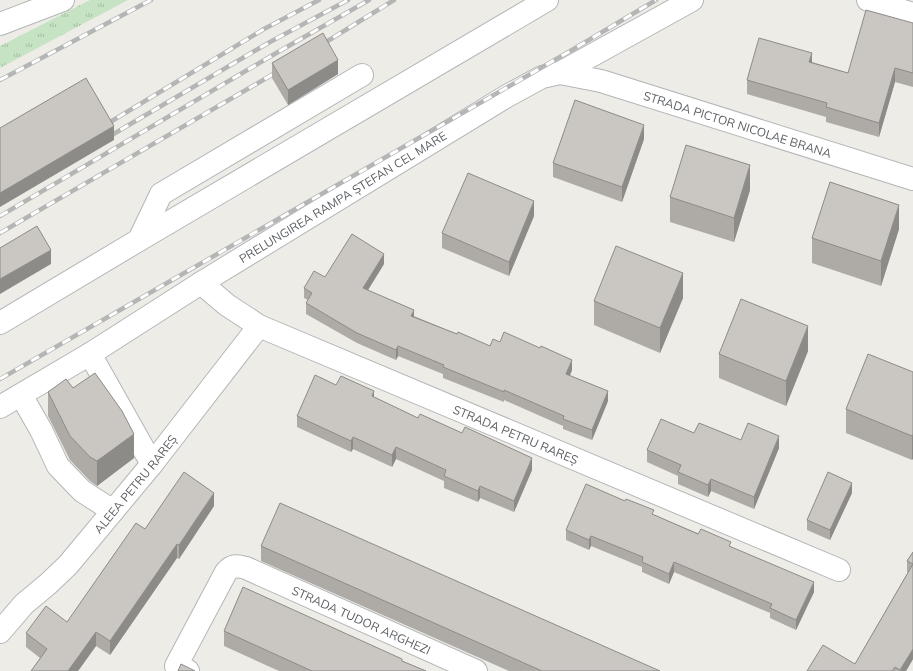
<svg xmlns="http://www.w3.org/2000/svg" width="913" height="671" font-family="Mulish,sans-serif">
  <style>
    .grass { fill: url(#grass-tufts) }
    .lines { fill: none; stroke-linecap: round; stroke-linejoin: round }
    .minor-casing { stroke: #b3b6b9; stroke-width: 24 }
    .minor { stroke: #fff; stroke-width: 22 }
    .rail-casing { stroke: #b4b5b5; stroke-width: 4.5 }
    .rail { stroke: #fff; stroke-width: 3; stroke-dasharray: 9; stroke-linecap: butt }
    .wall { fill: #aeaba7 }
    .shaded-wall { fill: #8d8b88 }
    .building { fill: #cac7c2; stroke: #8d8b88 }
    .labels { text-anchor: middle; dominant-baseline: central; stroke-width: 3; stroke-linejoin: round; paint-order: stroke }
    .street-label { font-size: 12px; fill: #5d6165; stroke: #fff }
  </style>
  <defs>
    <pattern id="grass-tufts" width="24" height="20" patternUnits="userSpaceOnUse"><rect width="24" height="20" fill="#c6e4c4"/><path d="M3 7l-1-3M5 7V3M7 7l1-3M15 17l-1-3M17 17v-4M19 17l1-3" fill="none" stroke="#a4bca3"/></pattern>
  </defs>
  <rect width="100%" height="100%" fill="#eeece6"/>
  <path class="grass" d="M90,0H128L0,68V46Z"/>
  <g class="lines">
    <g class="minor-casing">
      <g id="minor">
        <path d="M868,0L913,14"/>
        <path d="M0,24L63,0"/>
        <path id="s1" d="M560,73L601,81L913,179"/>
        <path d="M139,240L547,0"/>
        <path id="s2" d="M201,283L227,305L259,326L839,570"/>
        <path d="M0,323L139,240L161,194L362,75"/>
        <path d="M90,354L152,464"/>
        <path d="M21,395L41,430L58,466L82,491L113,511"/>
        <path id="s3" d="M0,407L90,354L201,283L507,96L542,77L560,73L692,0"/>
        <path id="s4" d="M0,632L24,604L48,584L68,565L152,464L259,326"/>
        <path id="s5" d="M188,671L176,666L226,572C233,564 237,566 246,568L476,671"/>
      </g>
    </g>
    <use href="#minor" class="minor"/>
    <g class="rail-casing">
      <path id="rail" d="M318,47L394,0
        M0,80L151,0
        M102,127L264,29L319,0
        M105,139L270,42L348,0
        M0,216L278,52L369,0
        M0,233L282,69
        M0,379L572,50L656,0"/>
    </g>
    <use href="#rail" class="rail"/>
  </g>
  <path class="wall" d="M913,23V87L895,82L879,137L826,122V117L747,94V80L812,62L848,73Z
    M272,63L338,74L288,105L272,78Z
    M644,139L622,202L553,177V163Z
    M750,190L734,242L670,222V197Z
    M534,216L509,276L442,248V233Z
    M899,229L881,286L812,263V238Z
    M384,264L368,290L414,316L457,334L490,346L572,370L570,376L608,401L592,440L563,429V426L504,400V402L443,378V374L398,356L396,360L357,343L306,314V303L308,300L304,298V288L325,277Z
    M683,298L660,353L594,325V301Z
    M808,351L786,406L719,378V354Z
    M913,372L912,460L846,433V409Z
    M336,385L374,398L532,470L514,512L480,498L478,502L444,488V481L396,459L392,467L353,449L351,452L297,427V416Z
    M73,388L134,458L97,486L90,481L70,460L48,416V392Z
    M694,433L741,440L779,448L754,509L711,491L708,497L678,484V476L647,462V450Z
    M852,493L830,540L807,530V520Z
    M625,501L654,515L731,547L814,592L796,630L770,618V613L674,572L669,584L642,572V567L591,546L589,550L566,540V530Z
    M214,506L179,559L177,558L110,655L96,646L78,671H31L40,658L26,647V633L67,622L145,529Z
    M261,546L660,671H509L261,561Z
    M913,552V659L906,671H807L855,664L908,572H907V561Z
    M224,631L402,661L426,671H279L224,646Z"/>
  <path class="shaded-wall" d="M812,53V67L809,62Z
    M338,60V74L288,105V90Z
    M895,68V82L879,137V123Z
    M644,125V139L622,202V187Z
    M114,126V140L0,207V193Z
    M750,165V190L734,242V218Z
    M534,201V216L509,276V262Z
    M899,205V229L881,286V261Z
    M51,250V264L0,294V279Z
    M384,254V264L363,298V288Z
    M683,273V298L660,353V328Z
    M414,310V320L411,316Z
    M808,326V351L786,406V381Z
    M398,346V356L396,360V350Z
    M572,360V370L566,384V374Z
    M374,391V402L372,396Z
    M608,391V401L592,440V430Z
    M134,434V458L97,486V461Z
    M913,434V459L912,460V436Z
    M779,436V448L754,509V497Z
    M353,437V449L351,452V441Z
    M396,447V459L392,467V455Z
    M532,458V470L514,512V501Z
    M711,479V491L708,497V485Z
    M852,483V493L830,540V530Z
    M480,486V498L478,502V491Z
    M214,493V506L179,559V545Z
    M591,536V546L589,550V540Z
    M177,544V558L110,655V641Z
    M674,562V572L669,584V574Z
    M814,582V592L796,630V620Z
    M96,632V646L78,671H68Z
    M913,649V659L906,671H900Z"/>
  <path class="building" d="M866,10L913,23V73L895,68L879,123L826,107L827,103L747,80L759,38L812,53L809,62L848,73Z
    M323,33L338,60L288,90L272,63Z
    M86,78L114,126L0,193V128Z
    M575,100L644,125L622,187L553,163Z
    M686,145L750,165L734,218L670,197Z
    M468,173L534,201L509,262L442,233Z
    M830,182L899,205L881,261L812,238Z
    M37,226L51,250L0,279V248Z
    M352,234L384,254L363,288L414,310L411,316L457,334L458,332L490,346L493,339L500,342L504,332L540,348L541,346L572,360L566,374L608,391L592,430L563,419L564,416L504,390V392L443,367L444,365L398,346L396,350L357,333L306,303L312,293L304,288L314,271L325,277Z
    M616,246L683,273L660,328L594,301Z
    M741,299L808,326L786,381L719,354Z
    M868,354L913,372V434L912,436L846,409Z
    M95,373L122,411L134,434L97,461L90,457L70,436L48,392L66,379L73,388Z
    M315,375L336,385L341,376L374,391L372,396L418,418L420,414L462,433L465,427L532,458L514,501L480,486L478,491L444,476L446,470L396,447L392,455L353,437L351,441L297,416Z
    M661,419L694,433L699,423L741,440L748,423L779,436L754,497L711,479L708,485L678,472L681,465L647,450Z
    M184,472L214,493L179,545L177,544L110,641L96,632L68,671H31L47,649L26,633L46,606L67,622L136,523L145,529Z
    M828,472L852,483L830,530L807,520Z
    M586,484L625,501L626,499L654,510L652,514L698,534L701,529L731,542L729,546L814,582L796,620L770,608L772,604L674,562L669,574L642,562L643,557L591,536L589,540L566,530Z
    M280,503L660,671H542L261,546Z
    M913,552V649L900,670L895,667L892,671H807L823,645L855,664L913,564L907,561Z
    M243,587L402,659V661L426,671H312L224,631Z
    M181,664L195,671H178Z"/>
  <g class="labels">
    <g class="street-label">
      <text stroke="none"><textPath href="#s1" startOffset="185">STRADA PICTOR NICOLAE BRANA</textPath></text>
      <text stroke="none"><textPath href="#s3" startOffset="402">PRELUNGIREA RAMPA ȘTEFAN CEL MARE</textPath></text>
      <text stroke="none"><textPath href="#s2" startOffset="351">STRADA PETRU RAREȘ</textPath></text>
      <text stroke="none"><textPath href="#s4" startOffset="201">ALEEA PETRU RAREȘ</textPath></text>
      <text stroke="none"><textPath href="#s5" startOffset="268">STRADA TUDOR ARGHEZI</textPath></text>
    </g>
  </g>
</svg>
